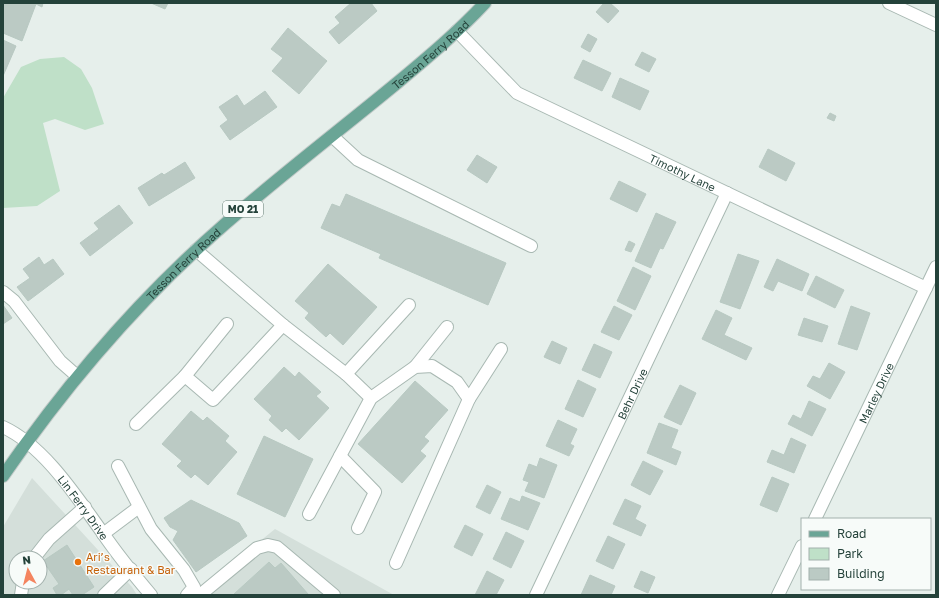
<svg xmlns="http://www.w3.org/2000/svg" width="939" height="598" font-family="'Golos Text',sans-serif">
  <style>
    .built { fill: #d4dfda; fill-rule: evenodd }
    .green { fill: #bfe0c8 }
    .building { fill: #bbcac4; stroke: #b8c9c2 }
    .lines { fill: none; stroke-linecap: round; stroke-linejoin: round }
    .minor-casing { stroke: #a8b8b2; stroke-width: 14 }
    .major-casing { stroke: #c2cac8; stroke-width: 14 }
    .minor { stroke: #fff; stroke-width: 12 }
    .major { stroke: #6aa596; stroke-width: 12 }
    .food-dot { fill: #e8710a; stroke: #f7fbf9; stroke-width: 1.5 }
    .labels { text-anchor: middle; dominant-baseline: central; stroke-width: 3; stroke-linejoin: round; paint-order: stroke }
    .shield { fill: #f7fbf9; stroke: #637a73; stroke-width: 1 }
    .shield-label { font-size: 10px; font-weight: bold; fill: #24423a }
    .street-label { font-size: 11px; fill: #24423a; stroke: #f7fbf9 }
    .food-label { font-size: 11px; fill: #c56008; stroke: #f7fbf9; text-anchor: start }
  </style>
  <rect width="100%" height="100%" fill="#e6efeb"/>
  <path class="built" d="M32,478L132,587L137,595H3V527ZM16,558H40V582H16Z
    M275,529L394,595H194Z"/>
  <path class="green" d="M64,57L81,69L92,88L104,124L85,130L55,119L43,123L60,191L37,206L3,208V98L21,67L40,59Z"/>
  <path class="building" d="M3,3H43L42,7L36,4L22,41L3,33Z
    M151,3H168L165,9Z
    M351,3H371L377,11L339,44L329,32L340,23L335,17Z
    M604,3H610L619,11L608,23L596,12Z
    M288,28L327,61L299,94L272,71L283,58L271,49Z
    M588,34L597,39L590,52L581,47Z
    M3,40L16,46L3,76Z
    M642,52L656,59L649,72L635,65Z
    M583,60L611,73L602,91L574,78Z
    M620,78L649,91L640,110L612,97Z
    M265,91L277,107L230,140L220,126L228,120L219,107L237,95L244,106Z
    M830,113L836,116L834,121L827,118Z
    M768,149L795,163L786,181L759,167Z
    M477,155L497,167L487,183L467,170Z
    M185,162L195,178L149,206L138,188L162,173L164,175Z
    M619,181L646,194L637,212L610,199Z
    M346,194L506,263L488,305L379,258L381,254L321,228L332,204L340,207Z
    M119,205L133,223L90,256L80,243L99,229L94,223Z
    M656,213L676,222L663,249L660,248L651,268L635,261Z
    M629,241L635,244L631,252L625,250Z
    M738,254L759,261L740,309L720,302Z
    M39,257L44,265L53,259L64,274L28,301L17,287L30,278L23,269Z
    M777,259L809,274L802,291L778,281L773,291L764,287Z
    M328,264L377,307L343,345L330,333L326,337L305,318L309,313L295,301Z
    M633,267L651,276L635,310L617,301Z
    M816,276L844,290L835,308L807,294Z
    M3,305L12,318L3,324Z
    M614,306L632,315L619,340L601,332Z
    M851,306L870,313L857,350L838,344Z
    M716,310L732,318L724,335L752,348L746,360L702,339Z
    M804,318L828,326L822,342L798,335Z
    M552,341L567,348L560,364L544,357Z
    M594,344L612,352L600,378L582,370Z
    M829,363L845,372L830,399L807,386L813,376L820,379Z
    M284,367L295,377L299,372L321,392L316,396L329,408L299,440L286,428L282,432L269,420L272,416L254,399Z
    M578,380L596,389L583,417L565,409Z
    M415,381L448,410L424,437L429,441L420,451L426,456L402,483L358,444Z
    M680,385L696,393L681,425L664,417Z
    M809,401L826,409L812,436L788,424L793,415L801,419Z
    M191,411L203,421L207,417L229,436L225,441L237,452L208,485L195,474L191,478L177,466L182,461L162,444Z
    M558,420L577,429L570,444L574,446L569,456L546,446Z
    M659,423L678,430L671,448L681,452L676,465L647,453Z
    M264,436L313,459L285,517L237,494Z
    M791,438L806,445L794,473L767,462L772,450L784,455Z
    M540,458L557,465L544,498L525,491L529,482L523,480L529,464L537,467Z
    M643,461L663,471L650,495L631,485Z
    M772,477L789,484L777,512L760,505Z
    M487,485L501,492L490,514L476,507Z
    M522,496L540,503L528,530L501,519L510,498L520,502Z
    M625,499L641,506L635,519L646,525L641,536L613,524Z
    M191,500L239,523L247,536L196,572L173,540L178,531L170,527L164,518Z
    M465,525L483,534L472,556L454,547Z
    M506,532L524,541L511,568L493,559Z
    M608,536L625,544L613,569L596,561Z
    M67,545L94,587L82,595H73L69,589L61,595H57L53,588L59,584L43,561Z
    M269,562L275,568L281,563L308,594L235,595L234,594Z
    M487,571L504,580L496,595H475Z
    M641,571L655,577L648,593L634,587Z
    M590,575L615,586L611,595H581Z"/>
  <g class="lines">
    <g class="minor-casing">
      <g id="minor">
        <path d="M889,3L936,25"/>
        <path id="s1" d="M457,31L517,93L926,288"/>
        <path d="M332,136L358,160L531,246"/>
        <path d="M196,250L283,325L346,374L371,398"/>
        <path d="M3,292L14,301L60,361L77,376"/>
        <path d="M227,324L185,376L213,400L283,325"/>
        <path d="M415,367L447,327"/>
        <path d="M346,374L409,305"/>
        <path d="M469,399L501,349"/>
        <path d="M136,424L185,376"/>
        <path id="s2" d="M3,427C44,446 76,496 102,532C117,554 134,575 151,595"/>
        <path d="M340,456L375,492L358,528"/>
        <path d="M118,466L151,529L184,570L194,587L187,595"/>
        <path d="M309,514L371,398L415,367L432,366L457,382L469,399L396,563"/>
        <path id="s3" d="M815,519L936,267"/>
        <path d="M103,534L139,507"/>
        <path d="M34,558L49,539L85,507"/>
        <path d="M21,595L23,582"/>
        <path d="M104,595L131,569"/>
        <path d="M200,595L257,548L268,545L277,547L334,595"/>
        <path id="s4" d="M536,595L727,193"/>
        <path d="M778,595L802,546"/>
      </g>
    </g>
    <g class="major-casing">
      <g id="major">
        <path id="s5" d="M3,476C67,383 140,298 225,224C281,175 340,130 397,83C427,58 458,32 485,3"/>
      </g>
    </g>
    <use href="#minor" class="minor"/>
    <use href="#major" class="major"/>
  </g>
  <circle class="food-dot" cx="78" cy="562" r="4"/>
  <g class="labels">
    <rect class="shield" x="223" y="201" width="40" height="16" rx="3"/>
    <g class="shield-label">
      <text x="243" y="209">MO 21</text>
    </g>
    <g class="street-label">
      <text stroke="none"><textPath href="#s5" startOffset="603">Tesson Ferry Road</textPath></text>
      <text stroke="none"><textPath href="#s1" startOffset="270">Timothy Lane</textPath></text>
      <text stroke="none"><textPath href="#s5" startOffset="279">Tesson Ferry Road</textPath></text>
      <text stroke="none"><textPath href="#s3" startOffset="140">Marley Drive</textPath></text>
      <text stroke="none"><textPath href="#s4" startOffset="223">Behr Drive</textPath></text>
      <text stroke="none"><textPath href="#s2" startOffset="115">Lin Ferry Drive</textPath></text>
    </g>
    <g class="food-label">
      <text x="86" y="556">Ari’s<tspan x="86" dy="13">Restaurant &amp; Bar</tspan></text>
    </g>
  </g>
  <rect width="939" height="598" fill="none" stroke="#24423a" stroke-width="8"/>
  <rect x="801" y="518" width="130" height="72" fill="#f7fbf9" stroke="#a3b1ad"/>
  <rect x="809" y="531" width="20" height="6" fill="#6aa596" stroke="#a3b1ad"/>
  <text x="837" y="538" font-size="12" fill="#24423a">Road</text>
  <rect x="809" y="548" width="20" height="12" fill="#bfe0c8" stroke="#a3b1ad"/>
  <text x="837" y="558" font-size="12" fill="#24423a">Park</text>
  <rect x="809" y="568" width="20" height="12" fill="#bbcac4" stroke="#a3b1ad"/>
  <text x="837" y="578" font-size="12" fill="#24423a">Building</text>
  <g transform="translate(28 570) rotate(353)"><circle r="19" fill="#f7fbf9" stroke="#a3b1ad"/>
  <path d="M0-3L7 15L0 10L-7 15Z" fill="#f4845f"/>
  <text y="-6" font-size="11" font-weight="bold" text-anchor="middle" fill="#24423a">N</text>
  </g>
</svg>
